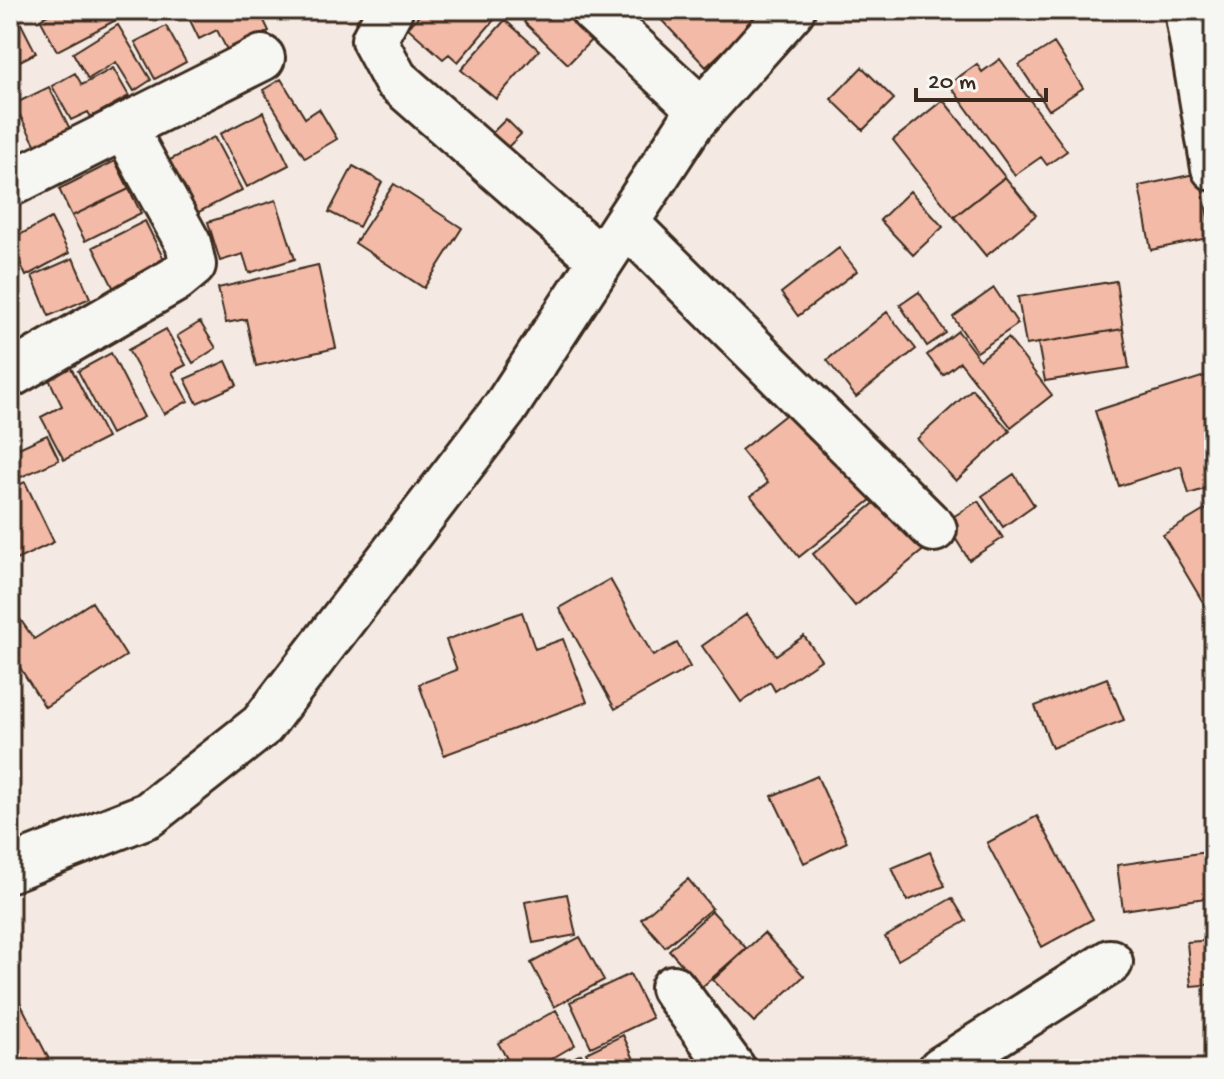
<svg xmlns="http://www.w3.org/2000/svg" width="1224" height="1079" font-family="'Gochi Hand',sans-serif">
  <style>
    .building { fill: #f2baa7; stroke: #3b2a1e; stroke-width: 2 }
    .lines { fill: none; stroke-linecap: round; stroke-linejoin: round }
    .minor-casing { stroke: #3b2a1e; stroke-width: 50 }
    .minor { stroke: #f6f6f2; stroke-width: 44 }
  </style>
  <rect width="100%" height="100%" fill="#f5eae3"/>
  <filter id="ink" filterUnits="userSpaceOnUse"><feTurbulence type="fractalNoise" baseFrequency=".0125" numOctaves="2"/><feDisplacementMap in="SourceGraphic" scale="16" xChannelSelector="R" yChannelSelector="G"/><feConvolveMatrix kernelMatrix="1 2 1 2 8 2 1 2 1" color-interpolation-filters="sRGB"/></filter>
  <g filter="url(#ink)">
    <path class="building" d="M10,10H14L36,53L10,66Z
      M57,10H135L57,51L40,19Z
      M185,10H259L269,31L228,52L217,30L199,39Z
      M424,10H485L494,20L458,62L449,54L443,59L408,28Z
      M536,10H572L597,34L568,64L524,22Z
      M652,10H762L764,12L706,67Z
      M505,20L539,50L496,99L461,70Z
      M118,25L151,80L134,91L116,62L88,79L73,53Z
      M166,26L186,62L155,79L135,42Z
      M1054,43L1083,88L1049,110L1019,65Z
      M1000,59L1067,151L1047,165L1041,157L1015,175L949,84L977,64L982,72Z
      M862,67L894,99L863,130L831,99Z
      M113,68L129,96L91,117L88,112L71,120L52,86L75,73L82,85Z
      M281,79L305,118L319,109L337,139L305,158L263,90Z
      M49,87L71,131L37,148L14,104Z
      M943,100L1005,177L954,217L893,140Z
      M263,112L289,165L247,187L220,134Z
      M506,119L521,134L504,151L489,136Z
      M214,137L242,190L193,215L166,162Z
      M115,161L129,189L72,216L59,189Z
      M353,166L382,182L359,227L329,212Z
      M1199,173L1212,237L1151,250L1139,186Z
      M1005,177L1036,215L986,256L954,217Z
      M394,184L462,228L424,288L355,243Z
      M129,189L141,213L85,241L72,216Z
      M910,191L943,227L913,255L880,220Z
      M276,200L295,259L249,273L243,254L220,261L208,222Z
      M51,218L69,253L26,276L10,240Z
      M145,221L173,278L122,305L93,247Z
      M839,248L857,271L798,316L781,293Z
      M73,258L90,298L49,316L32,276Z
      M318,265L336,348L256,366L246,319L226,323L218,288Z
      M1116,281L1123,329L1026,345L1018,297Z
      M994,288L1018,324L977,352L953,317Z
      M919,292L946,333L927,346L900,305Z
      M887,312L916,349L856,397L827,360Z
      M200,322L216,348L193,363L177,336Z
      M166,329L186,365L172,372L188,401L164,414L128,350Z
      M1123,329L1129,368L1045,381L1038,343Z
      M958,331L980,360L1008,338L1052,395L1011,427L960,362L943,375L927,355Z
      M111,353L144,417L111,434L78,371Z
      M226,361L237,385L197,403L185,379Z
      M68,362L107,438L64,460L41,417L62,406L46,373Z
      M1214,373V486L1189,494L1181,466L1119,486L1095,411Z
      M972,389L1010,431L956,481L917,439Z
      M798,405L872,499L799,557L751,496L768,483L741,450Z
      M47,435L59,460L10,482V452Z
      M1014,474L1034,505L1003,527L982,496Z
      M25,482L54,542L10,563V489Z
      M890,490L932,543L855,606L813,554Z
      M978,501L1003,538L969,560L945,522Z
      M1213,505L1214,605L1207,609L1163,535Z
      M610,579L653,656L677,643L690,667L615,709L559,608Z
      M92,602L126,656L45,707L10,652V605L34,639Z
      M522,612L535,649L563,639L587,702L444,755L419,684L457,670L446,640Z
      M747,614L776,655L804,636L821,660L775,691L770,682L741,702L702,646Z
      M1107,678L1124,720L1052,748L1035,706Z
      M817,776L847,842L804,863L772,796Z
      M1037,816L1093,919L1042,947L987,843Z
      M930,852L945,886L907,901L892,868Z
      M1207,852L1213,897L1123,910L1117,865Z
      M688,879L712,908L665,947L641,919Z
      M567,894L576,935L533,943L525,902Z
      M952,898L966,921L898,960L885,937Z
      M712,911L746,948L702,987L669,950Z
      M764,933L804,976L754,1022L713,980Z
      M580,937L604,980L554,1007L531,963Z
      M1214,940V984L1191,986L1187,942Z
      M630,974L652,1018L591,1047L570,1002Z
      M10,983L54,1069H10Z
      M556,1010L575,1045L534,1069H513L498,1043Z
      M623,1035L638,1068L594,1069L586,1053Z
      M581,1054L589,1069H551Z
      M1023,1063H1102V1069H1023Z"/>
    <g class="lines">
      <g class="minor-casing">
        <path id="minor" d="M390,10L374,40L395,79L601,260
          M593,10L702,111
          M1187,10L1214,168
          M10,184L262,58
          M626,223L934,529
          M10,375L176,279L193,265L188,243L124,127
          M10,869L148,815L262,725L505,408L691,123L792,10
          M673,988L733,1069
          M941,1069L1110,962"/>
      </g>
      <use href="#minor" class="minor"/>
    </g>
  </g>
  <rect width="1224" height="1079" fill="none" stroke="#f6f6f2" stroke-width="40"/>
  <rect x="20" y="20" width="1184" height="1039" fill="none" stroke="#3b2a1e" stroke-width="3" filter="url(#ink)"/>
  <path d="M916 88v12h130v-12" fill="none" stroke="#3b2a1e" stroke-width="4"/>
  <text x="928" y="88" font-size="24" fill="#3b2a1e" stroke="#f6f6f2" stroke-width="6" paint-order="stroke">20 m</text>
</svg>
